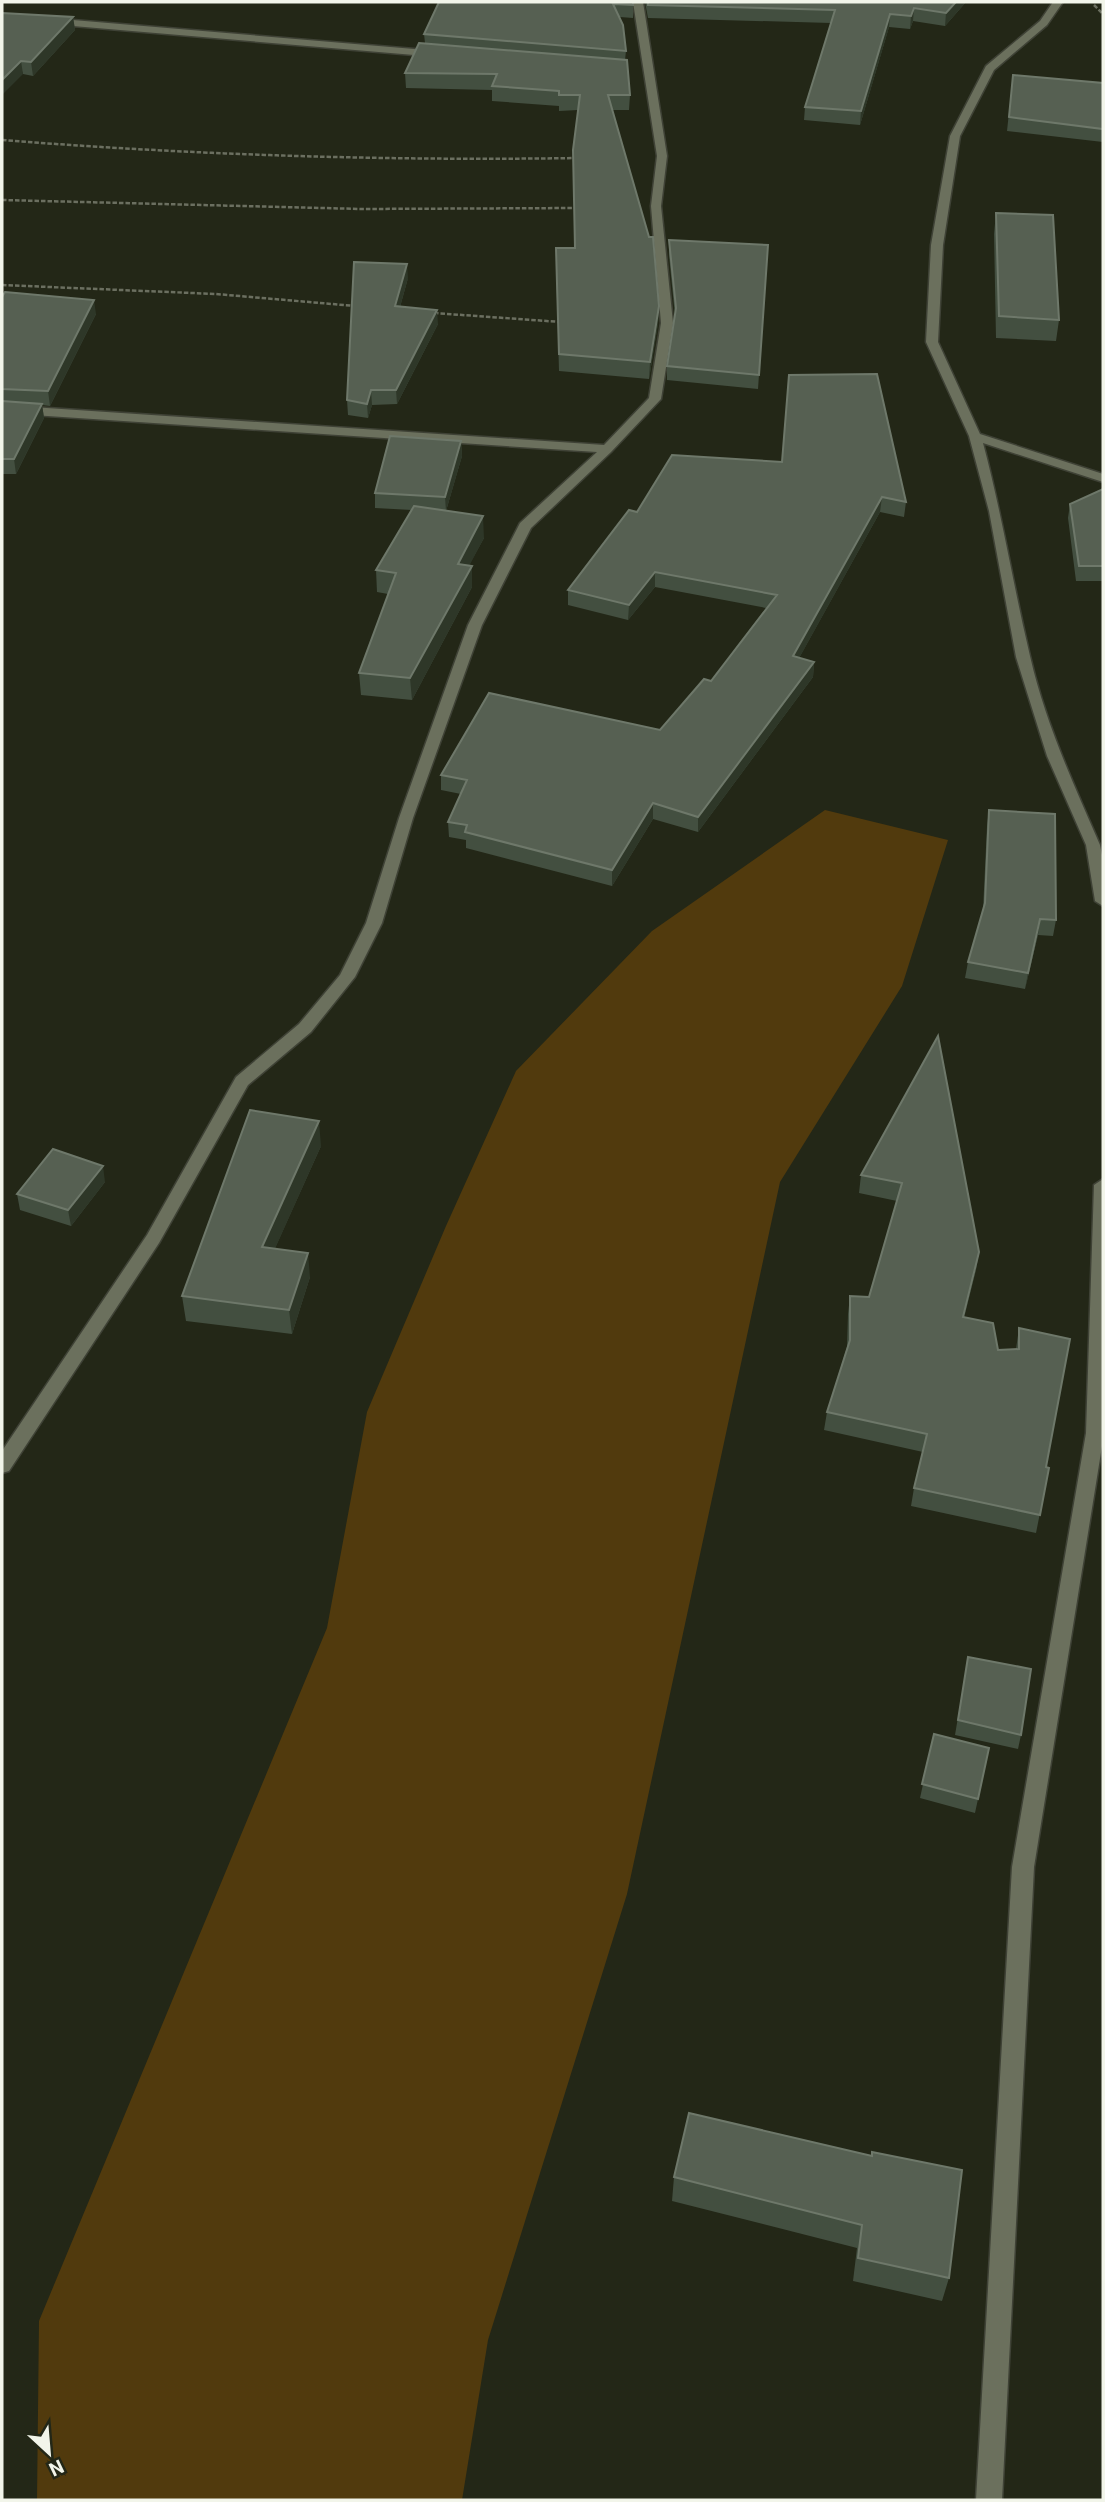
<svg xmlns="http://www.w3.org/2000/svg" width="1105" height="2502" font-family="Roboto,sans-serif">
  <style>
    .green { fill: #513a0d }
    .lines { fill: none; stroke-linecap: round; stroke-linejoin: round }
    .minor-casing { stroke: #3f4236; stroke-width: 3 }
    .path { stroke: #6b6f60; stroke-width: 2.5; stroke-dasharray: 4.5 2; stroke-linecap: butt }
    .minor { fill: #6b705d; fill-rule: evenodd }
    .wall { fill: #434f40 }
    .shaded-wall { fill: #2e3728 }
    .building { fill: #566052; stroke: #6e786a; stroke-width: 2 }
  </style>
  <rect width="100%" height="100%" fill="#232717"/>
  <path class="green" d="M825,810L948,840L902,986L780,1182L627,1894L488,2340L462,2500H37L39,2321L327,1628L367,1412L446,1226L516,1071L652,931Z"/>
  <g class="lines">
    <g class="minor-casing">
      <path id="minor" d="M633,2H643L667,156L661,206L673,323L661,399L611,452L531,528L482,625L413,818L382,923L355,977L311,1032L248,1085L159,1243L9,1471L2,1473V1451L147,1235L236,1077L299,1024L340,975L366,923L399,818L468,625L520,523L597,452L2,413V405L604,445L649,398L661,323L651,206L657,156Z
        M1053,2H1063L1047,25L994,70L960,136L943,245L938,342L980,434L1103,474V482L983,443C1002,514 1013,585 1030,656C1045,722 1073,783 1100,845L1103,860V906L1095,901L1086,845L1047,756L1016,657L989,511L969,436L926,342L931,245L950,136L986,66L1040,21Z
        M2,14L438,51L443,54L438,57L2,20Z
        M1103,1179V1440L1034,1867L1002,2500H976L1012,1867L1086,1433L1094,1185Z"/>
    </g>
    <path class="path" d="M1094,5L1103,14
      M2,140C193,155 386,161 577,158
      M2,200L362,209L578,208
      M2,285L216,294L355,306
      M434,313L561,322"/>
    <use href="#minor" class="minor"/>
  </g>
  <path class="wall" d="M439,2L633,5V18L620,17L626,51L625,60L630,95L629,110H612L659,306L658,323L649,379L559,371L556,264L575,248L578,110L559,111V106L492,101V90L406,88L405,73L425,43L424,34Z
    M645,2H966L945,26L913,21L910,29L889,27L860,125L804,120L805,107L831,23L648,18Z
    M2,13L73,17L75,30L33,76L23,74Z
    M1013,75L1103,83V142L1007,131Z
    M996,213L1059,320L1056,341L996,338L994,234Z
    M669,240L768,245L758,389L667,380V366L675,316L669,255Z
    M408,278L400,307L438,324L397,404L372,405L368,418L348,415L347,400Z
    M2,297L96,314L50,406L42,405L44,418L16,474H2Z
    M461,441L462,456L446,511L484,538L469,565L472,587L412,700L361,695L359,673L388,594L377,592L376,570L412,510L375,508V493Z
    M672,455L906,502L904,517L880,512L799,658L814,662L813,677L698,832L653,819L612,886L466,848V840L449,837L448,822L461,794L441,790V775L660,730L711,681L766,608L655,587L628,620L568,605V590L637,512Z
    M1103,489V581H1076L1068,518L1070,504Z
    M989,810L1056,920L1053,936L1038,935L1025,989L965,978L968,962L983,910L987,826Z
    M938,1036L979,1252L976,1270L964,1317L998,1350L1016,1349L1019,1328L1046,1467L1049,1468L1036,1533L911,1506L914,1488L923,1452L824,1430L827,1412L847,1347L848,1314L850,1296L869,1297L897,1201L859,1193L861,1175Z
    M321,1146L275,1248L310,1277L292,1334L186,1321L182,1296Z
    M105,1182L71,1226L20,1210L17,1194Z
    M968,1657L1021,1735L1018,1749L955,1735Z
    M934,1734L989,1748L975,1813L920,1798Z
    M689,2113L949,2278L942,2301L853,2281L857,2248L672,2201L674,2177Z"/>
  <path class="shaded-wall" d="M956,2H966L945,26L946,13Z
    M914,8L913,21L910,29L911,16Z
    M890,14L889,27L860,125L861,111Z
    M73,17L75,30L33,76L31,62Z
    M21,61L23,74L2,95V80Z
    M407,264L408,278L396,321L395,306Z
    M94,300L96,314L50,406L48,391Z
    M659,306L658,323L649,379L650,362Z
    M437,310L438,324L397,404L396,390Z
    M371,390L372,405L368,418L367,404Z
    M42,404L44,418L16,474L14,459Z
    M461,441L462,456L446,511L445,497Z
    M882,497L880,512L792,671L793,656Z
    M483,516L484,538L459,585L458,564Z
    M472,566V587L412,700L410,678Z
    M655,572V587L628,620L629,605Z
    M814,662L813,677L698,832V817Z
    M653,803V819L612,886V870Z
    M1040,919L1038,935L1025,989L1028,973Z
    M319,1121L321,1146L265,1271L262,1247Z
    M103,1166L105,1182L71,1226L68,1210Z
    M979,1252L976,1270L960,1335L963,1317Z
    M308,1253L310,1277L292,1334L289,1310Z"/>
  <path class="building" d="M439,2H633V5L613,4L623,25L626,51L424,34Z
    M648,2H956L946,13L914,8L911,16L890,14L861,111L805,107L835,10L648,5Z
    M2,13L73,17L31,62L21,61L2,80Z
    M419,43L627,60L630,95H608L649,237H653L659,306L650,362L559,354L556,248H575L573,150L580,95H559V91L492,86L497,74L405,73Z
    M1013,75L1103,83V129L1009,117Z
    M996,213L1053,215L1059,320L999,316Z
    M669,240L768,245L759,375L667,366L676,308Z
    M354,262L407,264L395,306L437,310L396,390H371L367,404L347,400Z
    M5,292L94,300L48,391L2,389V297Z
    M877,374L906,502L882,497L793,656L814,662L698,817L653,803L612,870L465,832L467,825L448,822L467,780L441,775L489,693L660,730L704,679L711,681L777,595L655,572L629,605L568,590L629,510L637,512L672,455L782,462L789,375Z
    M2,401L42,404L14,459H2Z
    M390,436L461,441L445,497L375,493Z
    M1103,489V566H1079L1070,504Z
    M414,506L483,516L458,564L472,566L410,678L359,673L396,573L376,570Z
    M989,810L1055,814L1056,920L1040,919L1028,973L968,962L985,903Z
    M938,1036L979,1252L963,1317L993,1323L998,1350L1019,1349V1328L1070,1339L1046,1467L1049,1468L1040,1515L914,1488L927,1434L827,1412L850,1340V1296L869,1297L902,1183L861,1175Z
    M250,1110L319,1121L262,1247L308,1253L289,1310L182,1296Z
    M53,1149L103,1166L68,1210L17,1194Z
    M968,1657L1031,1669L1021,1735L958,1720Z
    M934,1734L989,1748L978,1799L922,1784Z
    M689,2113L872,2156V2152L962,2170L949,2278L858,2258L862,2225L674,2177Z"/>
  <rect width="1105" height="2502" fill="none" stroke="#f2f5ea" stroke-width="7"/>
  <g transform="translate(49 2453) rotate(154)" stroke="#232717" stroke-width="5" paint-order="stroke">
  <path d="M0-5L12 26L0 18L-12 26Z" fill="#f2f5ea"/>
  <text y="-10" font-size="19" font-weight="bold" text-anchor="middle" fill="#f2f5ea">N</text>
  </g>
</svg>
